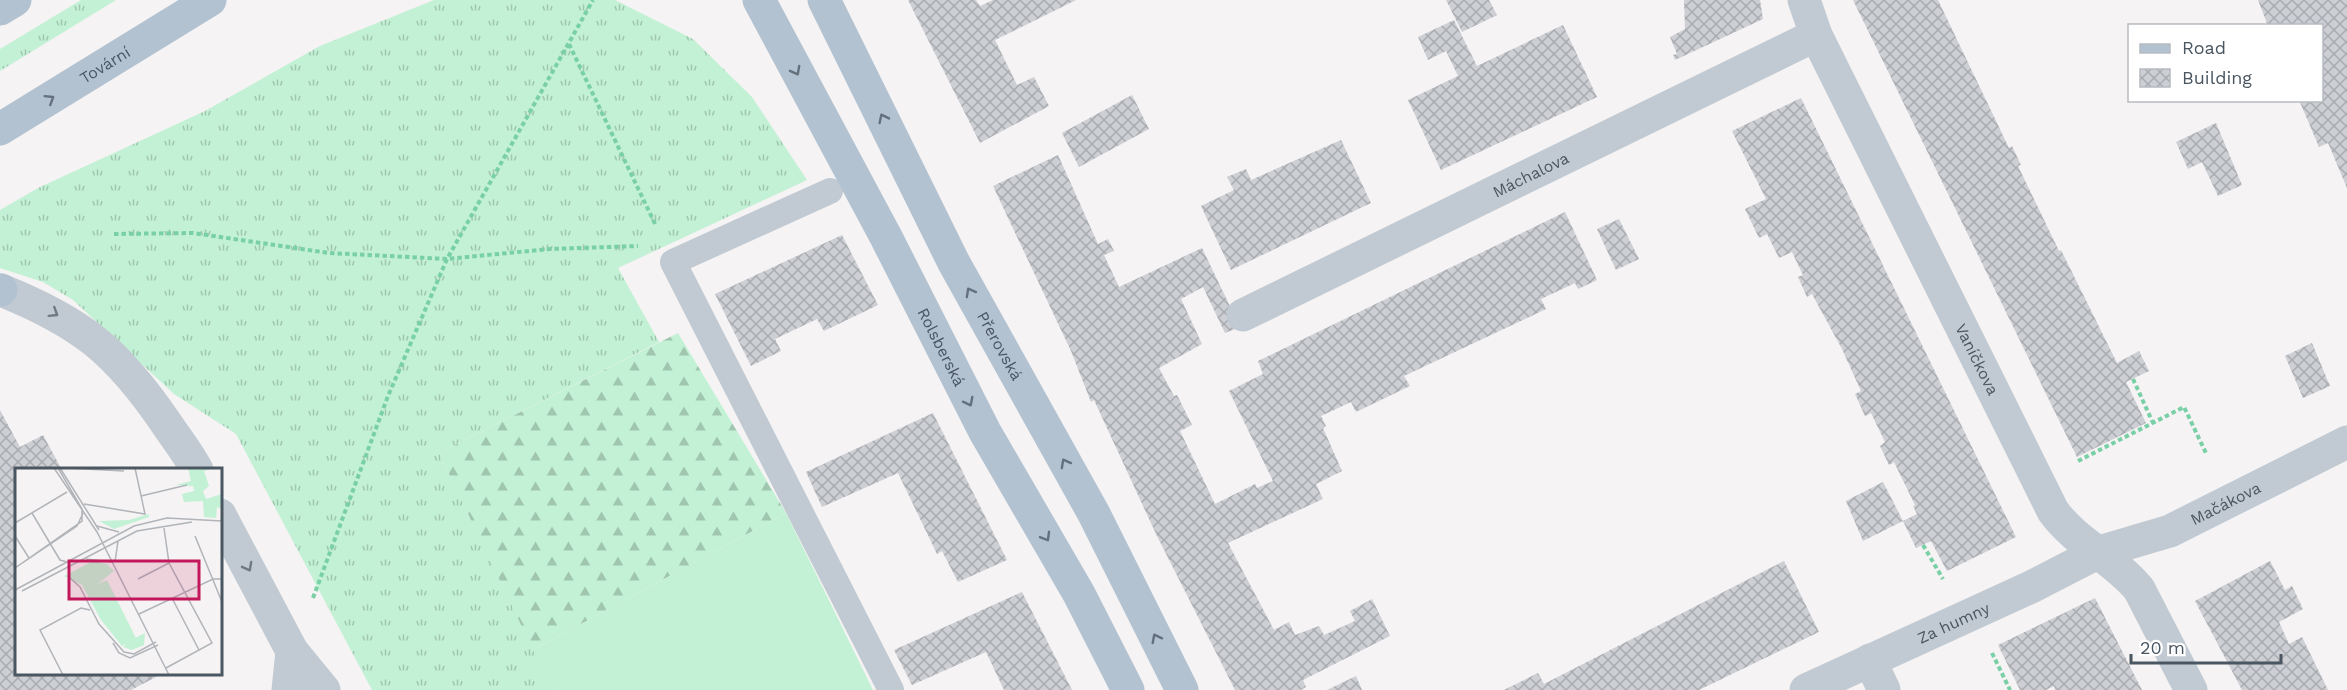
<svg xmlns="http://www.w3.org/2000/svg" width="2347" height="690" font-family="'Work Sans',sans-serif">
  <style>
    .grass { fill: url(#grass-tufts) }
    .forest { fill: url(#forest-firs) }
    .garden { fill: #c3f1d5 }
    .building { fill: url(#building-cross-hatch) }
    .lines { fill: none; stroke-linecap: round; stroke-linejoin: round }
    .path { stroke: #7ad0a6; stroke-width: 4; stroke-dasharray: 4.5 3; stroke-linecap: butt }
    .lane { stroke: #c1cad2; stroke-width: 26 }
    .street { stroke: #c1cad2; stroke-width: 33 }
    .primary { stroke: #b3c2d1; stroke-width: 33 }
    .oneway { stroke: #64717d }
    .oneway2 { stroke: #6e7983 }
    .labels { text-anchor: middle; dominant-baseline: central; stroke-width: 4.5; stroke-linejoin: round; paint-order: stroke }
    .street-label { font-size: 16px; fill: #4a5661; stroke: #fff }
    .inset-road { fill: none; stroke: #b1b4b9; stroke-width: 1.5 }
    .view { fill: #c2185b; fill-opacity: 0.15; stroke: #c2185b; stroke-width: 3 }
    .inset-edge { fill: none; stroke: #4a5661; stroke-width: 3 }
  </style>
  <defs>
    <pattern id="grass-tufts" width="24" height="20" patternUnits="userSpaceOnUse" patternTransform="scale(1.5)"><rect width="24" height="20" fill="#c3f1d5"/><path d="M3 7l-1-3M5 7V3M7 7l1-3M15 17l-1-3M17 17v-4M19 17l1-3" fill="none" stroke="#a0c6b0"/></pattern>
    <pattern id="forest-firs" width="22" height="20" patternUnits="userSpaceOnUse" patternTransform="scale(1.5)"><rect width="22" height="20" fill="#c3f1d5"/><path d="M5 1l3.5 6h-7zM16 11l3.5 6h-7z" fill="#a0c6b0"/></pattern>
    <pattern id="building-cross-hatch" width="8" height="8" patternUnits="userSpaceOnUse" patternTransform="scale(1.5)"><rect width="8" height="8" fill="#cdcfd5"/><path d="M0 0l8 8M0 8l8-8" fill="none" stroke="#a8abb0"/></pattern>
  </defs>
  <rect width="100%" height="100%" fill="#f5f3f3"/>
  <path class="grass" d="M81,0H116L0,71V49Z
    M434,0H615L693,39L752,97L807,180L618,268L659,342L439,453L553,690H372L236,434L174,394L73,300L43,282L0,268V210L38,188L205,111L320,46Z"/>
  <path class="forest" d="M678,333L786,513L533,650L439,453Z"/>
  <path class="garden" d="M786,513L873,690H553L533,650Z"/>
  <path class="building" d="M908,0H976L980,6L993,0H1076L995,40L1017,85L1034,77L1049,106L980,143Z
    M1446,0H1489L1497,15L1462,32Z
    M1684,0H1760L1763,19L1675,60L1673,55L1677,54L1670,37L1685,29Z
    M1853,0H1938L2009,148L2012,146L2021,165L2018,166L2059,251L2061,250L2117,363L2139,351L2149,371L2126,382L2146,423L2077,457Z
    M2258,0H2347V188L2328,143L2319,147L2299,100H2322V26H2268Z
    M1454,20L1477,66L1563,25L1597,97L1441,170L1408,100L1458,76L1446,51L1428,60L1418,37Z
    M1132,95L1149,129L1079,167L1062,133Z
    M1801,98L2016,537L1947,571L1931,541L1916,548L1903,521L1917,514L1913,506L1915,505L1894,462L1889,465L1880,446L1885,442L1871,413L1865,416L1855,394L1861,391L1842,349L1812,294L1807,297L1798,277L1803,275L1792,252L1779,258L1767,234L1759,238L1745,209L1766,199L1732,131Z
    M2216,123L2242,185L2218,196L2202,162L2188,169L2176,142Z
    M1341,140L1371,203L1231,270L1201,206L1234,190L1227,177L1246,169L1251,180Z
    M1058,155L1098,244L1108,239L1114,251L1104,255L1119,287L1202,248L1240,327L1225,333L1203,287L1181,299L1202,344L1159,368L1174,396L1177,395L1192,425L1180,431L1215,504L1255,484L1257,488L1273,481L1229,391L1263,374L1258,361L1565,212L1597,280L1578,289L1575,283L1541,299L1546,309L1404,376L1410,386L1356,412L1351,402L1321,416L1326,426L1323,428L1342,471L1316,484L1323,499L1228,543L1274,630L1289,622L1295,635L1319,626L1324,635L1355,621L1350,611L1372,599L1390,636L1303,680L1306,687L1301,690H1235L1157,536L1094,400L1091,402L1071,351L993,186Z
    M1619,219L1639,259L1616,270L1597,229Z
    M842,235L878,305L824,331L817,319L775,339L781,351L751,366L715,294Z
    M2312,343L2330,386L2303,398L2285,356Z
    M0,410L20,447L43,435L62,470H16V674H162L131,690H0Z
    M933,413L1007,560L958,582L942,551L937,554L898,473L822,507L806,472Z
    M1883,482L1903,521L1863,541L1846,501Z
    M1784,561L1819,632L1699,690H1504L1538,673L1544,684Z
    M2270,561L2285,590L2292,586L2303,609L2279,622L2289,644L2302,637L2328,690H2242L2195,601Z
    M1022,592L1072,690H1004L986,652L912,685L894,650Z
    M2095,598L2142,690H2055L2054,686L2046,690H2020L1998,645Z
    M1356,676L1362,690H1327Z"/>
  <g class="lines">
    <path class="path" d="M569,44L656,226
      M114,234L193,233L329,253L447,259L549,249L638,246
      M2133,379L2153,423
      M2078,461L2184,407L2206,453
      M1923,545L1943,579
      M313,598L388,396L447,259L593,0
      M1992,653L2010,690"/>
    <path class="lane" d="M830,191L673,262L891,690"/>
    <g class="street">
      <path id="s1" d="M1804,0L1816,35L2053,511C2075,542 2114,559 2139,589L2191,690"/>
      <path d="M1,290C81,322 117,351 166,423C176,438 188,453 197,470"/>
      <path id="s2" d="M1243,315L1816,35"/>
      <path d="M220,515L292,651L324,690"/>
      <path d="M1870,660L1884,690"/>
      <path d="M288,690L292,651"/>
      <path id="s3" d="M1806,690L2031,587L2099,552L2170,531L2347,442"/>
    </g>
    <g class="primary">
      <path id="s4" d="M759,0L886,237L985,432L1079,594L1128,690"/>
      <path id="s5" d="M824,0L954,263L1094,514L1182,690"/>
      <path d="M0,9L15,0"/>
      <path id="s6" d="M0,129L210,0"/>
      <path d="M0,290H1"/>
    </g>
  </g>
  <defs><path id="oneway-chevron" d="M-2-3.5L2.5 0L-2 3.5" fill="none" stroke-width="1.6" stroke-linecap="round" stroke-linejoin="round" transform="scale(1.5)"/></defs>
  <g class="oneway">
    <use href="#oneway-chevron" transform="translate(796 71) rotate(62)"/>
    <use href="#oneway-chevron" transform="translate(50 99) rotate(-32)"/>
    <use href="#oneway-chevron" transform="translate(883 118) rotate(-116)"/>
    <use href="#oneway-chevron" transform="translate(970 292) rotate(-119)"/>
    <use href="#oneway-chevron" transform="translate(969 402) rotate(63)"/>
    <use href="#oneway-chevron" transform="translate(1065 463) rotate(-119)"/>
    <use href="#oneway-chevron" transform="translate(1046 537) rotate(60)"/>
    <use href="#oneway-chevron" transform="translate(1156 638) rotate(-117)"/>
  </g>
  <g class="oneway2">
    <use href="#oneway-chevron" transform="translate(54 313) rotate(32)"/>
    <use href="#oneway-chevron" transform="translate(248 567) rotate(62)"/>
  </g>
  <g class="labels">
    <g class="street-label">
      <text stroke="none"><textPath href="#s6" startOffset="123">Tovární</textPath></text>
      <text stroke="none"><textPath href="#s2" startOffset="320">Máchalova</textPath></text>
      <text stroke="none"><textPath href="#s4" startOffset="392">Rolsberská</textPath></text>
      <text stroke="none"><textPath href="#s5" startOffset="388">Přerovská</textPath></text>
      <text stroke="none"><textPath href="#s1" startOffset="399">Vaníčkova</textPath></text>
      <text stroke="none"><textPath href="#s3" startOffset="460">Mačákova</textPath></text>
      <text stroke="none"><textPath href="#s3" startOffset="162">Za humny</textPath></text>
    </g>
  </g>
  <g transform="translate(15 468)">
    <rect width="207" height="207" fill="#f5f3f3"/>
    <path d="M134,46V49L99,61L84,53L114,52ZM78,93L92,96L99,103L79,119L114,173L130,165L129,177L117,182L108,179L111,176L107,178L86,152L67,117L49,108Z" fill="#c3f1d5"/>
    <path d="M92,112L97,122L84,129L78,118Z" fill="#c3f1d5"/>
    <path d="M173,0H200L189,3L194,18L188,23L191,31L207,26V41L202,39L201,50L189,49L188,33L169,34L167,26L179,23L178,18L161,17L176,13ZM97,122L121,170L114,173L99,159L84,129Z" fill="#c3f1d5"/>
    <path class="inset-road" d="M39,0L82,64L154,207M45,0L84,62M51,0L109,3M126,28L172,17M69,36L130,46L120,0M17,45L45,92L52,94M0,55L52,24M82,58L104,64M149,60L154,95L197,175L151,200M0,68L14,90M180,68L207,134M71,91L97,94M100,94L103,73M0,100L62,58L68,45M0,100L67,53V41L43,0M54,109L65,119L84,156L109,184L119,186L141,174M123,111L154,95M0,122L119,58L152,50L207,53M7,123L122,63L177,54M157,130L184,182M124,146L198,111H207M98,175L104,185L115,190L143,177M48,207L25,162L66,140L75,142"/>
    <path class="view" d="M54,93H184V131H54Z"/>
    <rect width="207" height="207" class="inset-edge"/>
  </g>
  <rect x="2128" y="24" width="195" height="78" fill="#ffffff" stroke="#b7bbc0" stroke-width="1.5"/>
  <rect x="2140" y="44" width="30" height="9" fill="#b3c2d1" stroke="#b7bbc0" stroke-width="1.5"/>
  <text x="2182" y="54" font-size="18" fill="#4a5661">Road</text>
  <rect x="2140" y="69" width="30" height="18" fill="url(#building-cross-hatch)" stroke="#b7bbc0" stroke-width="1.5"/>
  <text x="2182" y="84" font-size="18" fill="#4a5661">Building</text>
  <path d="M2131 654v9h150v-9" fill="none" stroke="#4a5661" stroke-width="3"/>
  <text x="2140" y="654" font-size="18" fill="#4a5661" stroke="#ffffff" stroke-width="4.5" paint-order="stroke">20 m</text>
</svg>
